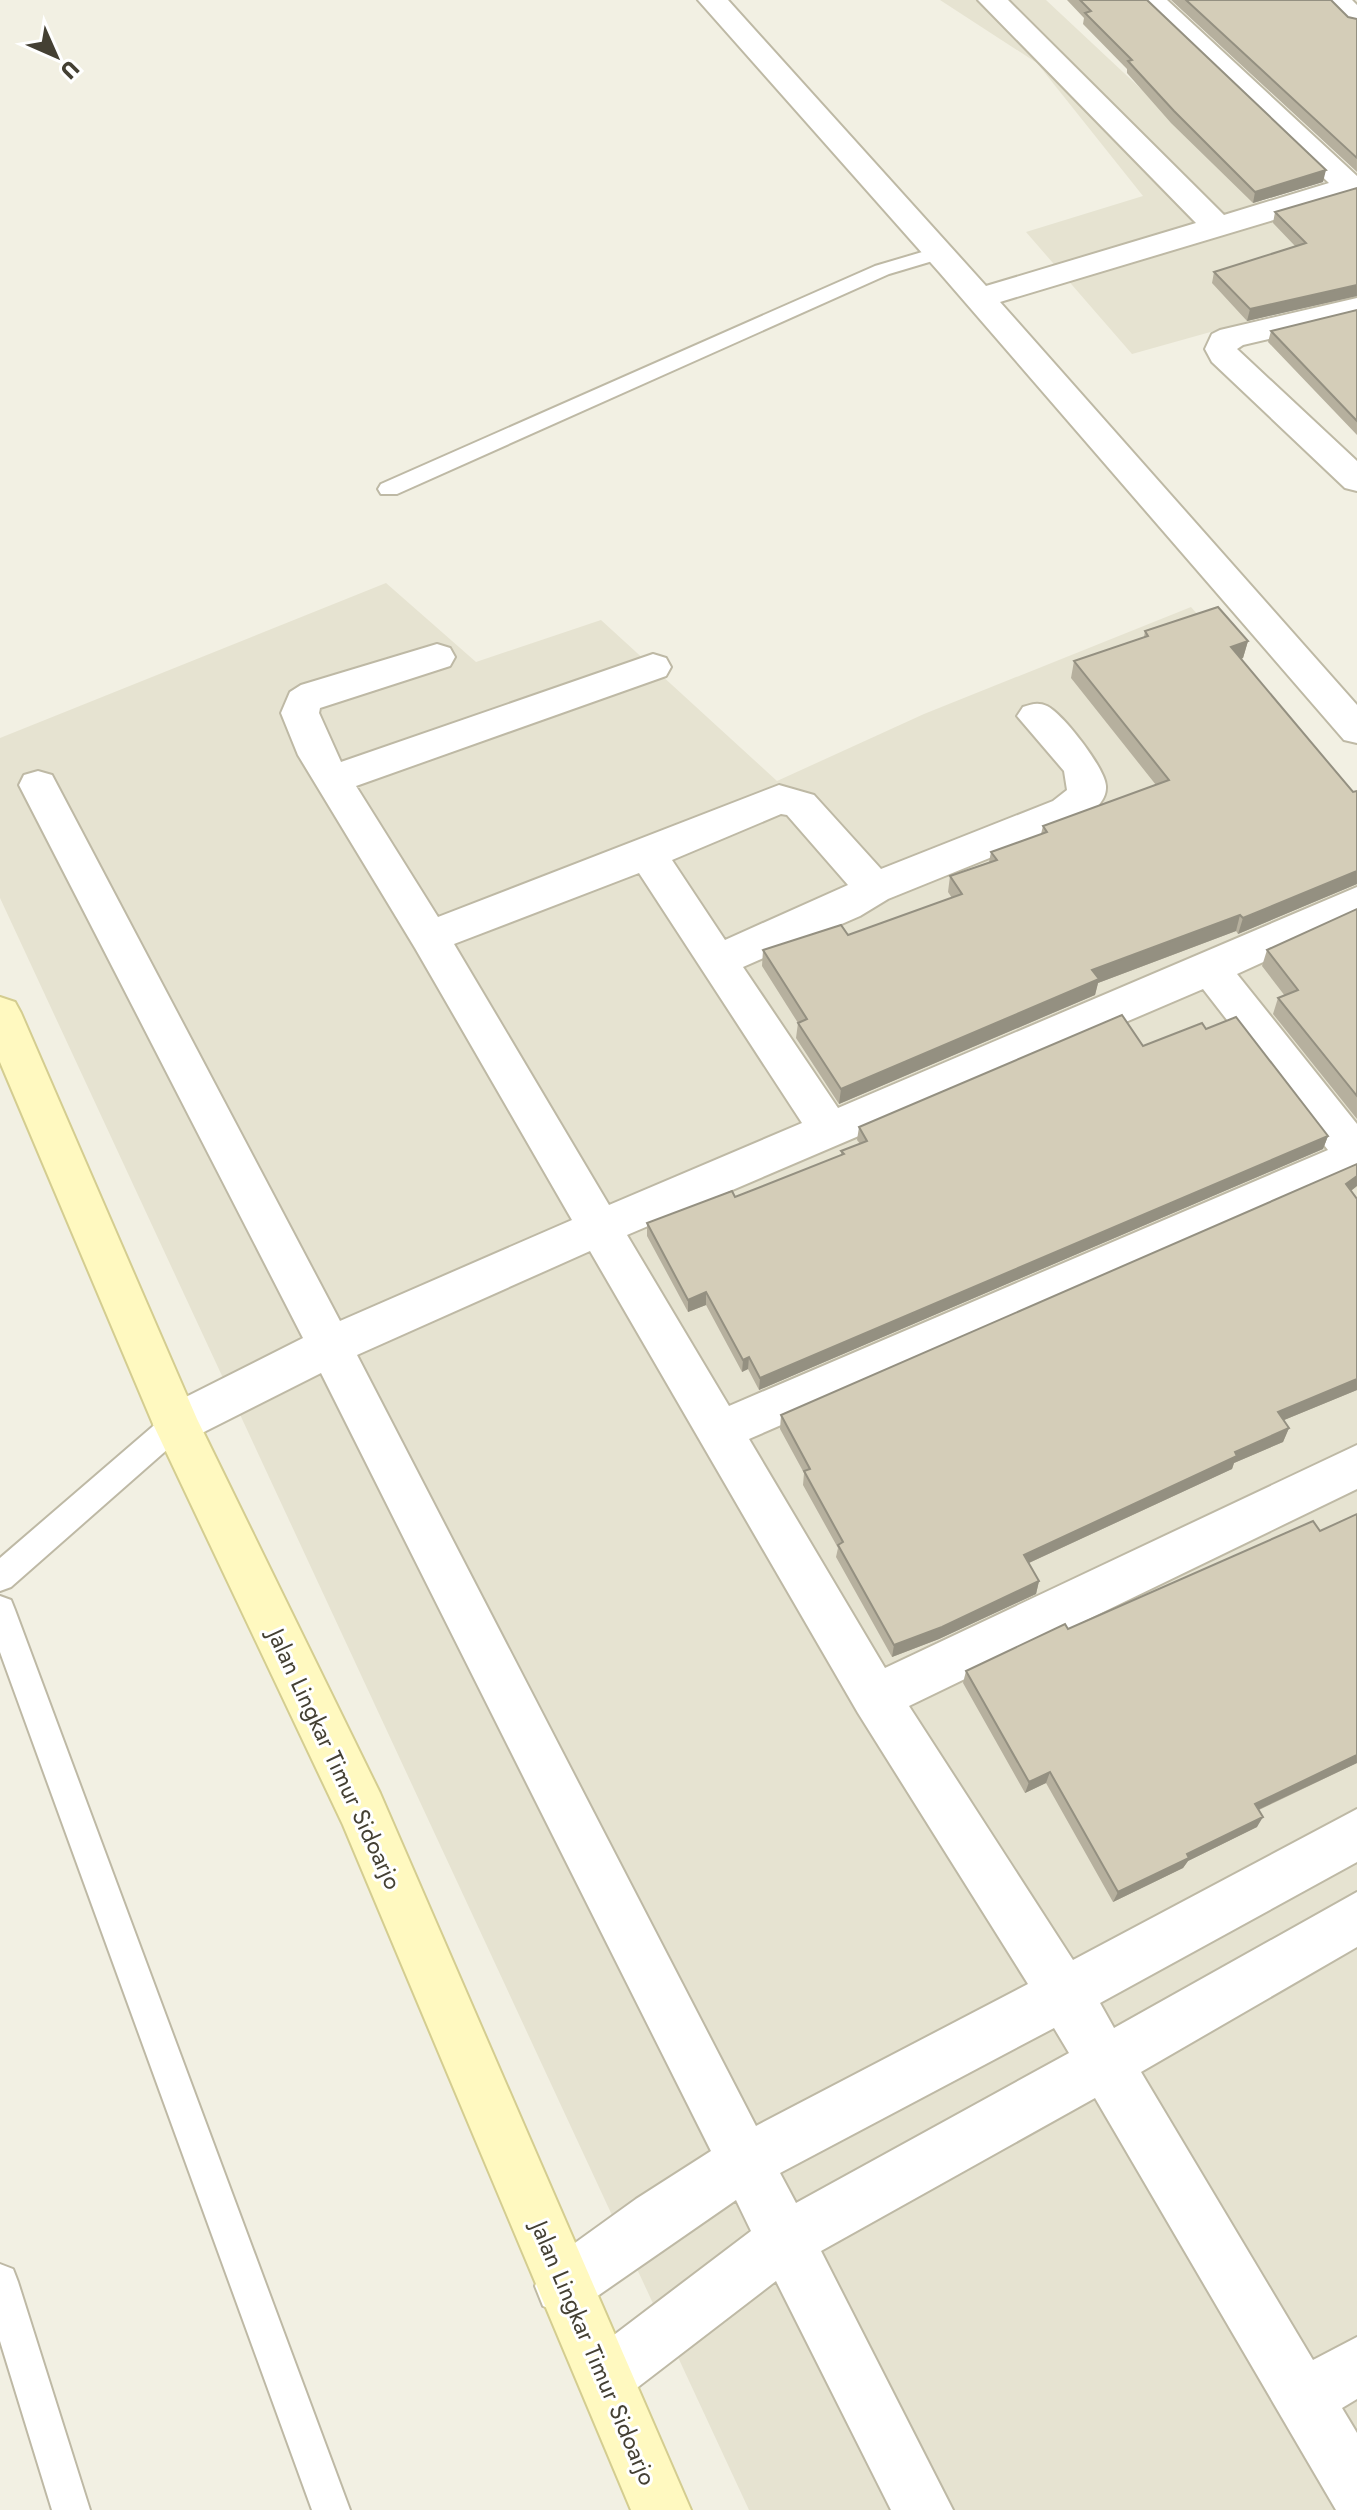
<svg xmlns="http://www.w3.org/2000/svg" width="1357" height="2510" font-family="Jost,sans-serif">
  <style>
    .residential { fill: #e6e3d1 }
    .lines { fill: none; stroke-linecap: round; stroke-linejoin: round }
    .service-casing { stroke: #beb9a5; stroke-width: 4 }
    .minor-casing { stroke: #beb9a5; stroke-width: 4 }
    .secondary-casing { stroke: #d4cd90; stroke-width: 4 }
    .service { fill: #fff; fill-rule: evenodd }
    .minor { fill: #fff; fill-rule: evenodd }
    .secondary { fill: #fff9c0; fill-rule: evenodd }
    .wall { fill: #b6b09e }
    .shaded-wall { fill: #949081 }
    .building { fill: #d4cdb8; stroke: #949081; stroke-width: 2 }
    .labels { text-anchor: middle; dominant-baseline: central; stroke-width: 6; stroke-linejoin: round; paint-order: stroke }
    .street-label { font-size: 24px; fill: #444033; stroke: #fff }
  </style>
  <rect width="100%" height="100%" fill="#f2f0e3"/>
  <path class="residential" d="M940,0H1046L1357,291L1132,354L1026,232L1143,196L1037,63Z
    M386,583L476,662L601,620L777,781L924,714L1191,607L1357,795V2510H749L0,898V738Z"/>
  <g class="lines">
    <g class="service-casing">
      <path id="service" d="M939,247L946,249L949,253L946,257L889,274L397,494H381L378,489L381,484L875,266Z
        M176,1411L186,1415L191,1424L186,1433L11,1587L0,1591V1558L166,1415Z
        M0,1596L11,1600L15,1610L350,2510H312L0,1652Z
        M0,2264L13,2269L18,2282L90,2510H52L0,2341Z"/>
    </g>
    <g class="minor-casing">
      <path id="minor" d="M698,0H728L986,286L1196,223L978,0H1008L1224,215L1329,183L1136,0H1167L1357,176V195L1000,302L1357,705V743L1344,740L939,272Z
        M1321,0H1352L1357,5V29L1347,26Z
        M1357,298V318L1243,345L1237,349L1357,461V491L1345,488L1212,362L1205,349L1212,334L1220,330Z
        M437,644L450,648L455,657L450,666L320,708L319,713L341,762L653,654L666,658L671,667L666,676L356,786L438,917L779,785L814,795L881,869L1053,801L1067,790L1064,771L1017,716L1023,707C1032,704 1038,702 1047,706C1063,714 1105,768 1106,786C1107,802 1091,812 1081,821L888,899L860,916L743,967L838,1108L1357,887V919L1237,974L1357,1124V1175L749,1439L885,1668L1357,1445V1489L909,1706L1073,1960L1357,1809V1862L1100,2003L1114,2028L1357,1892V1947L1141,2072L1313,2360L1357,2337V2399L1342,2408L1357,2433V2510H1336L1095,2098L821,2251L953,2510H891L776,2281L625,2397L605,2406L585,2397L576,2377L585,2357L751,2231L736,2200L583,2306L563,2314L543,2306L535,2286L543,2266L636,2199L711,2151L321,1373L192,1438L176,1444L160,1438L153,1424L160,1410L303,1338L19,785L24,775L38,771L52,775L340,1321L572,1220L415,948L298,755L281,713L290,692L301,685ZM781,814L787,815L848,885L725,940L672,860ZM639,873L802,1123L609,1205L454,944ZM1203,989L1328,1150L729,1406L627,1235ZM590,1251L858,1713L1028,1984L756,2126L357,1355ZM1054,2028L1069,2053L796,2203L780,2173Z"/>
    </g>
    <g class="secondary-casing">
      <path id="secondary" d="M0,997L15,1002L21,1013L197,1419L380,1793L691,2510H631L343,1825L153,1424L0,1062Z"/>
    </g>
    <use href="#service" class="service"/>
    <use href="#minor" class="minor"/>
    <use href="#secondary" class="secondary"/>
  </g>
  <path class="wall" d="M1067,0H1147L1323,182L1253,203L1171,123L1127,73V69L1083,24L1084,18Z
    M1171,0H1331L1348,17L1357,19V172Z
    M1357,188V296L1247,321L1212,283L1214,272L1295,246L1273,223L1275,212Z
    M1357,310V435L1268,342L1271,331Z
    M1145,631L1248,641L1243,658L1241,659L1353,792L1357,791V884L1238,934L1236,931L1098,983L1095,995L839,1104L796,1038L798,1023L762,966L763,950L848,935L952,898L948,892L950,876L989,862L991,852L1041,834L1043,826L1156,785L1071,678L1074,661L1144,637Z
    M1357,909V1119L1273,1014L1278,998L1285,996L1262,966L1267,950Z
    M1206,1029L1328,1136L1323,1149L759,1390L748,1369L742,1372L706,1305L688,1312L647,1236V1223L735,1197L841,1156V1151L860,1144L857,1140L859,1127Z
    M1357,1186L1351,1191L1357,1390L1284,1420L1289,1428L1283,1442L1234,1463L1232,1469L1029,1563L1039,1581L1036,1594L939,1639L892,1657L836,1557L838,1548L803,1485L804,1473L780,1429L781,1415Z
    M1357,1514V1763L1259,1810L1257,1827L1188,1861L1183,1868L1113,1902L1046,1783L1025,1793L963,1683L966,1671L1068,1629L1320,1531Z"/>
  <path class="shaded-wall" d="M1326,170L1323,182L1253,203L1255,192Z
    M1357,285V296L1247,321L1250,309Z
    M1248,641L1243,658L1226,664L1231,647Z
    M1357,871V884L1238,934L1243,918Z
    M1240,915L1236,931L1098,983L1095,995L839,1104L841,1089L1092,970Z
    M1328,1136L1323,1149L759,1390L760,1378Z
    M1357,1176V1186L1340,1199L1346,1184Z
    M706,1292V1305L688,1312V1300Z
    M749,1357L748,1369L742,1372L743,1360Z
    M1357,1379V1390L1272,1425L1278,1412Z
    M1289,1428L1283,1442L1234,1463L1232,1469L1020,1567L1024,1555L1235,1452Z
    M1039,1581L1036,1594L939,1639L892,1657L894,1645Z
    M1357,1755V1763L1249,1814L1255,1804Z
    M1050,1772L1046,1783L1025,1793L1029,1782Z
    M1263,1817L1257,1827L1188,1861L1183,1868L1113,1902L1118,1892L1187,1854Z"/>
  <path class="building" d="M1080,0H1147L1326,170L1255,192L1174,111L1128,61L1132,60L1085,13L1091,11Z
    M1186,0H1331L1348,17L1357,19V158Z
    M1357,188V285L1250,309L1214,272L1306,243L1275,212Z
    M1357,310V421L1271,331Z
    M1218,607L1248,641L1231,647L1353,792L1357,791V871L1243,918L1240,915L1092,970L1099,979L841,1089L798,1023L807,1019L763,950L841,925L848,935L962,894L950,876L997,860L991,852L1047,832L1043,826L1169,780L1074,661L1148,636L1145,631Z
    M1357,909V1096L1278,998L1298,990L1267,950Z
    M1122,1015L1143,1046L1202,1023L1206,1029L1236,1017L1328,1136L760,1378L749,1357L743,1360L706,1292L688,1300L647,1223L732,1191L735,1197L844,1154L841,1151L867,1141L859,1127Z
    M1357,1164V1176L1346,1184L1357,1199V1379L1278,1412L1289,1428L1235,1452L1237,1456L1024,1555L1039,1581L942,1627L894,1645L838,1545L843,1542L804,1471L810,1469L781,1415Z
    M1357,1514V1755L1255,1804L1263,1817L1187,1854L1189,1858L1118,1892L1050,1772L1029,1782L966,1671L1065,1624L1068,1629L1313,1521L1320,1531Z"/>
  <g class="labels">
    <g class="street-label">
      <text transform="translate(335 1759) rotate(65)">Jalan Lingkar Timur Sidoarjo</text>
      <text transform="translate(594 2353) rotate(67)">Jalan Lingkar Timur Sidoarjo</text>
    </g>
  </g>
  <g transform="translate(56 56) rotate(135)" stroke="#ffffff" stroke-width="6" paint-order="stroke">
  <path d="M0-6L14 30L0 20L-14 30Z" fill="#444033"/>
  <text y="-12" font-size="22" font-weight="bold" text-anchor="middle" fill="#444033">U</text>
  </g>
</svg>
